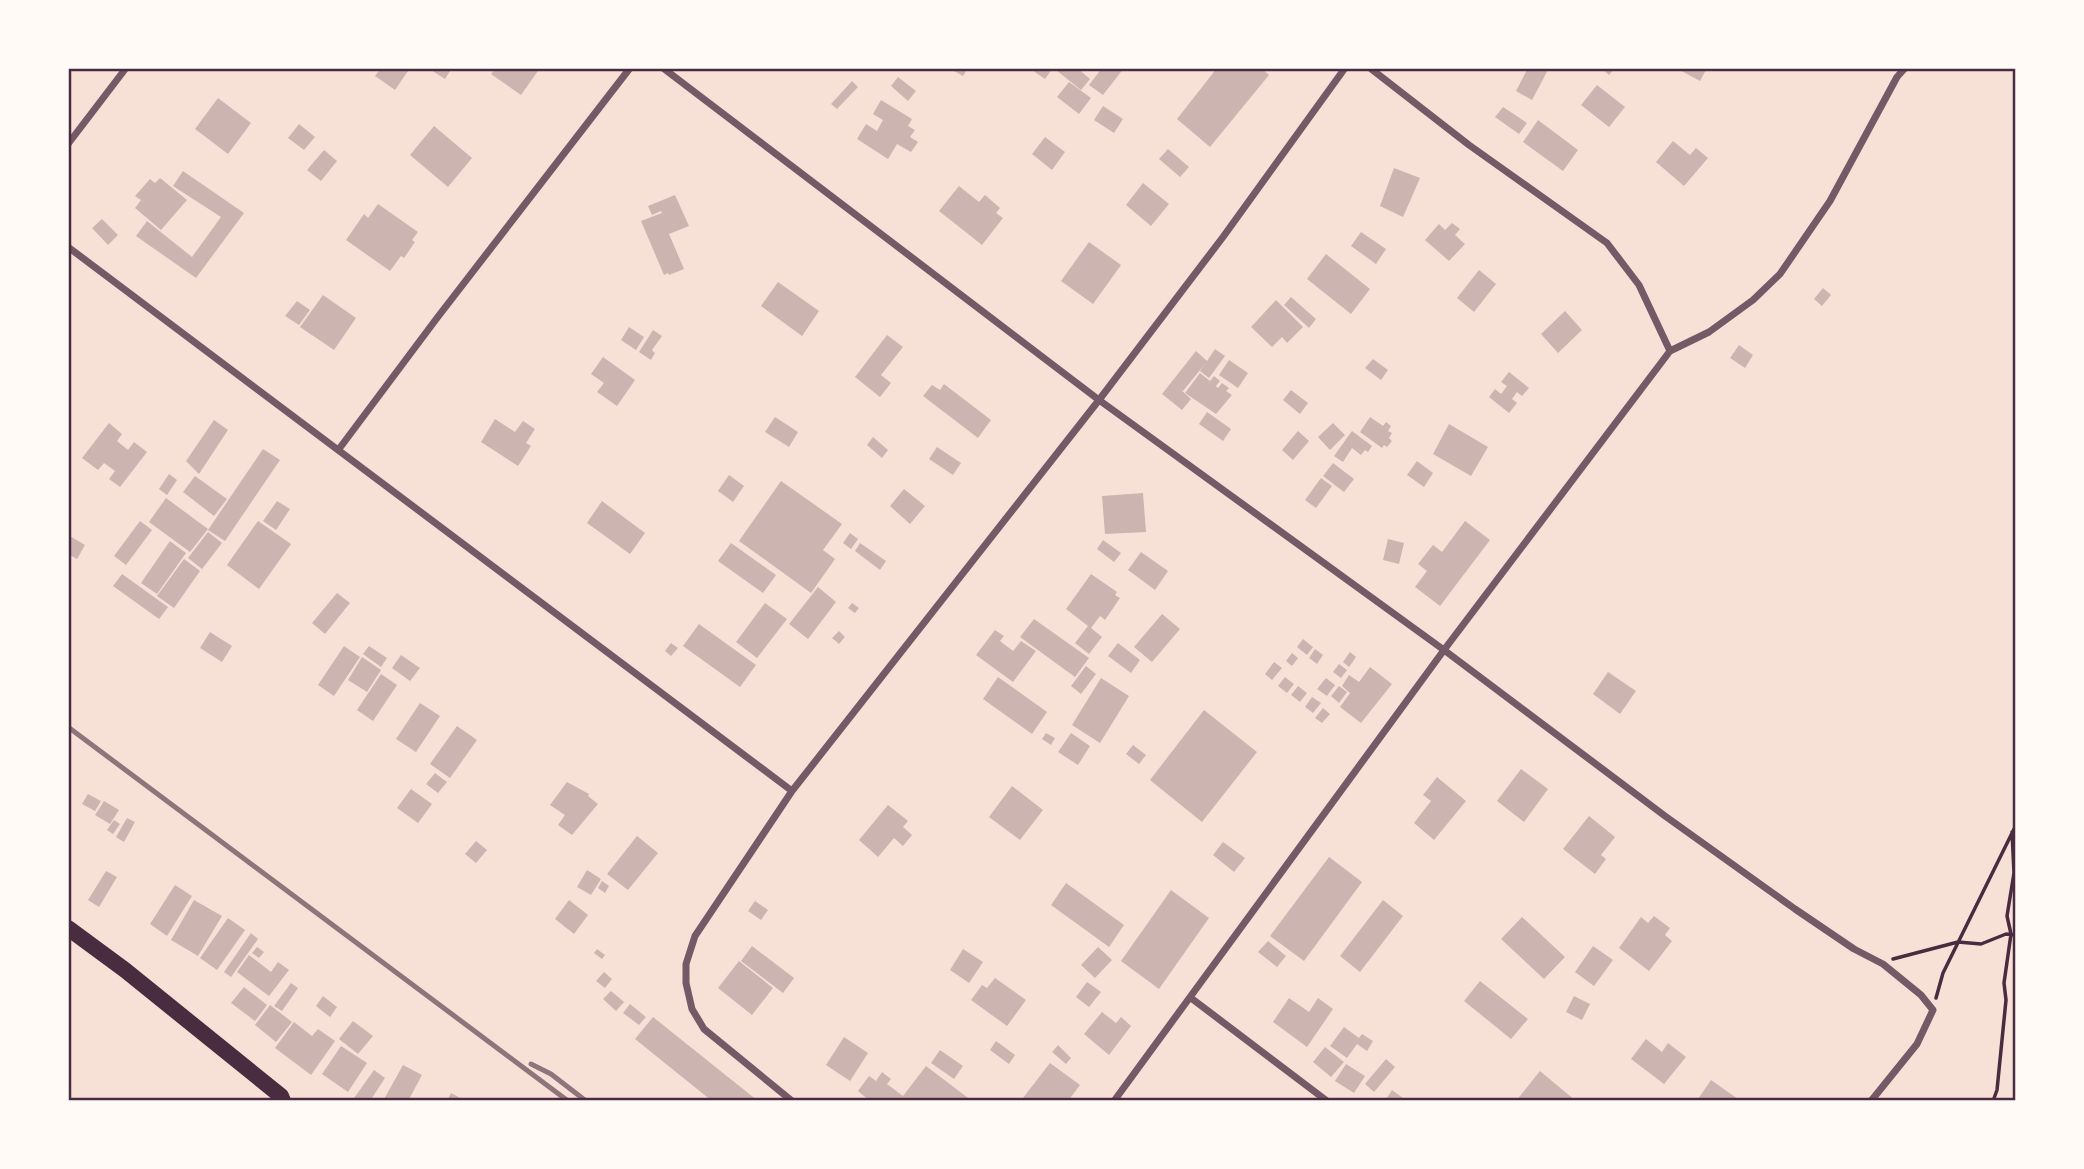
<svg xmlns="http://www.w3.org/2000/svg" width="2084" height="1169" font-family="Overpass,sans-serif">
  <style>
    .building { fill: #ccb4b1 }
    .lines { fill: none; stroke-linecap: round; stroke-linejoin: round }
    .path { stroke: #4a2c40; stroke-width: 3.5 }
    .minor { stroke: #755966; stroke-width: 7 }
    .trunk { stroke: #4a2c40; stroke-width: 16 }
    .rail { stroke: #8f747c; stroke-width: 5 }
    .neatline { fill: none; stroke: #4a2c40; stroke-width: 2.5 }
  </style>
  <rect width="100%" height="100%" fill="#f7e1d7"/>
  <path class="building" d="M381,68H404L408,71L395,90L375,76Z
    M428,68H452L445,79Z
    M496,68H540L521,95L491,74Z
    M949,68H968L963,76Z
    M1029,68H1053L1045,79Z
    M1058,68H1077L1090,79L1081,90L1056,70Z
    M1102,68H1124L1103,95L1089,85Z
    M1217,68H1261L1269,75L1210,147L1177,119Z
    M1528,68H1549L1532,100L1516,91Z
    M1601,68H1615L1609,75Z
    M1676,68H1713L1712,71L1707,68L1700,81Z
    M898,77L916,91L908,101L891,86Z
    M852,81L858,87L837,109L831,104Z
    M1069,82L1091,98L1079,114L1057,97Z
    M1597,85L1625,107L1609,127L1581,105Z
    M218,98L251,123L228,154L195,129Z
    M881,100L912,119L908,126L915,130L910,137L918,142L911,152L897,144L888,159L857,139L866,124L877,131L883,120L873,114Z
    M1103,106L1123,119L1114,133L1094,120Z
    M1503,107L1527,123L1519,134L1495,117Z
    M1538,120L1578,150L1563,171L1523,142Z
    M299,124L315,137L304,150L288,138Z
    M434,126L472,158L448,187L410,155Z
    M1045,137L1065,152L1052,170L1032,154Z
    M1673,141L1690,155L1696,148L1708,158L1684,186L1656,162Z
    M1168,149L1189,167L1180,177L1159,159Z
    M324,150L337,161L321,181L307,170Z
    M1394,168L1420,178L1403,217L1380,206Z
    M183,171L244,213L196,278L136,236L147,221L192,257L221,217L173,186Z
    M160,178L187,200L161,230L135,208L141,200L135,196L150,179L155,183Z
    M1143,183L1169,204L1151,226L1126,205Z
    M959,186L979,202L985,195L1000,208L996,213L1003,218L982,245L939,211Z
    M675,195L689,226L669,234L684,269L669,275L668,273L664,275L641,221L662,213L661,211L652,215L648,206Z
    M378,204L418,232L412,240L415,242L404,258L401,256L390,271L346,240L364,214L368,218Z
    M102,219L118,235L108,245L92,228Z
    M1452,223L1460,229L1455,235L1465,244L1449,261L1425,240L1439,224L1445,230Z
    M1361,232L1386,249L1376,264L1351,246Z
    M1089,242L1121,265L1093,304L1061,281Z
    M1326,254L1370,289L1351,314L1307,279Z
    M1479,270L1496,284L1474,312L1457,298Z
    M778,282L819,311L802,336L761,306Z
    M1823,288L1831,295L1822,306L1814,299Z
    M323,295L356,318L334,350L300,327Z
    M1291,297L1316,319L1309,328L1284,305Z
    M1276,300L1303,327L1287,343L1282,337L1272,347L1251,327Z
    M297,301L310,310L299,325L285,316Z
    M1565,311L1582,330L1558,353L1541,334Z
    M629,327L644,337L636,350L621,340Z
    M653,330L662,336L652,350L655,353L651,360L639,352Z
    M887,335L903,347L881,375L891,383L880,397L855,377Z
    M1739,345L1753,355L1745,368L1730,358Z
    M1215,349L1225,356L1209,378L1200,371L1205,364L1183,391L1181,390L1191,399L1182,410L1162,394L1196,351L1207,361Z
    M603,357L635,380L617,406L597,392L604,383L591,374Z
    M1373,359L1388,370L1381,380L1365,368Z
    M1229,360L1248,373L1238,388L1219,375Z
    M1509,372L1529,388L1522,396L1517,392L1512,399L1517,403L1509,413L1489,397L1495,389L1501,394L1507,386L1501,382Z
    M1200,373L1210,381L1214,376L1220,381L1216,386L1218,388L1222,383L1229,388L1226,391L1232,395L1216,414L1185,393Z
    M944,384L991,420L978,438L923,396L932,385L940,390Z
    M1291,390L1308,403L1300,414L1283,400Z
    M1207,412L1231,429L1223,441L1199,424Z
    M775,417L798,432L789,447L765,432Z
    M1370,417L1383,426L1386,422L1391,426L1388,431L1392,433L1389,438L1392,441L1387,447L1384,445L1382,448L1360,432Z
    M495,419L515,432L523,421L535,429L526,443L531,446L518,466L481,442Z
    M214,420L228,430L199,474L186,461Z
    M109,423L122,434L117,441L128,450L134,442L147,452L120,487L109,479L115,471L104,463L98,470L82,458Z
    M1333,423L1345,435L1330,450L1318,437Z
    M1449,424L1488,447L1471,476L1433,454Z
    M1298,431L1309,441L1293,460L1282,450Z
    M1352,431L1372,446L1368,452L1365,450L1361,455L1352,448L1343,462L1334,456Z
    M873,437L888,450L882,458L867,445Z
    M937,447L961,463L953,475L929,459Z
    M263,449L280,460L225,541L208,530Z
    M1417,461L1433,473L1424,487L1407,475Z
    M1333,463L1354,479L1344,492L1323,476Z
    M169,474L177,480L167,495L159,489Z
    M729,475L744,486L733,502L718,491Z
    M195,476L227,499L214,516L183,492Z
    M1321,478L1332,486L1316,508L1305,500Z
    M781,481L842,524L823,550L835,559L811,593L739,541Z
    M904,489L925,506L910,524L890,506Z
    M1143,493L1146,532L1105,534L1102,496Z
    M166,498L208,529L190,552L149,522Z
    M277,501L290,509L276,530L263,521Z
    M602,501L645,533L630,554L587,523Z
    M140,521L152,530L126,565L114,556Z
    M258,521L291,544L259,589L227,565Z
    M1465,521L1490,540L1440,606L1415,587L1427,571L1418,564L1433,545L1442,552Z
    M208,532L222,543L202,569L188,558Z
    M850,533L858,539L851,549L843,543Z
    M68,535L85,545L77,559L68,554Z
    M1388,539L1404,543L1399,564L1383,560Z
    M1103,540L1121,553L1114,562L1097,549Z
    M170,541L186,553L157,594L141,583Z
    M731,543L776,575L763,593L718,561Z
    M860,543L886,561L880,570L855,551Z
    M1141,552L1168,571L1155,590L1128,570Z
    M184,559L200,571L174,608L157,596Z
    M122,574L168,607L159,619L113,586Z
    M1091,574L1117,592L1115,595L1120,598L1105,620L1100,616L1091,628L1102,637L1089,654L1075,643L1088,626L1066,609Z
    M818,587L836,602L808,639L789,624Z
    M337,593L350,603L325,634L312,623Z
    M765,603L787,619L757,658L736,642Z
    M852,603L859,608L855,613L848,608Z
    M1162,614L1180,629L1152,662L1134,647Z
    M1034,619L1089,658L1075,677L1020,637Z
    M699,624L756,665L740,687L683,646Z
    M995,630L1004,636L1000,641L1013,651L1021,641L1036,651L1013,682L976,655Z
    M839,631L845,637L839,644L832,638Z
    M210,632L232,646L222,662L200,648Z
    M1303,639L1313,647L1307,655L1297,647Z
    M671,643L678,648L671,656L665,651Z
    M1118,643L1140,660L1131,673L1108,656Z
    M344,646L360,657L334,696L318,685Z
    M369,646L387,658L381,667L363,654Z
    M1315,649L1323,655L1317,664L1309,658Z
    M1350,652L1356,657L1349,667L1343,662Z
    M1292,653L1298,658L1292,666L1286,661Z
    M401,655L420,668L410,681L392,668Z
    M362,657L381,670L367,692L348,680Z
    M1274,662L1282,668L1272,680L1265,674Z
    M1339,664L1347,670L1341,678L1333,672Z
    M1086,666L1096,674L1081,694L1071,686Z
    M1370,667L1392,684L1361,723L1340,707L1350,693L1342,686L1349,675L1359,682Z
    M1608,672L1636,691L1620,714L1593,694Z
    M381,674L397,685L373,721L357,710Z
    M998,677L1047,712L1032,734L983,699Z
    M1285,677L1294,684L1287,693L1278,686Z
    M1101,678L1129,696L1100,743L1072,725Z
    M1326,678L1335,685L1327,696L1317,689Z
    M1298,686L1307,693L1300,702L1291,695Z
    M1339,686L1347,692L1339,703L1331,696Z
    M1312,697L1321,703L1313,713L1305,707Z
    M420,703L440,716L416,752L396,739Z
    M1323,708L1330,714L1322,723L1315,718Z
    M1204,710L1257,752L1202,822L1150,780Z
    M457,726L477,740L450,778L430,764Z
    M1046,733L1055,738L1051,745L1042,739Z
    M1071,733L1090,746L1078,765L1058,752Z
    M1133,745L1146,755L1139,764L1126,754Z
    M1521,769L1548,789L1524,822L1497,801Z
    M435,773L447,782L438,793L426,784Z
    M1437,777L1466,801L1434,840L1414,823L1431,801L1423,795Z
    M567,782L589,794L588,796L598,804L572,835L558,825L565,815L550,805Z
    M1012,786L1043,810L1020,840L989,817Z
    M411,789L432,804L418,823L397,808Z
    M88,794L101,801L95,811L82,804Z
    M104,801L119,810L110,824L95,815Z
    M888,805L908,821L903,827L912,835L903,846L894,838L878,857L859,840Z
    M1589,816L1615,837L1601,855L1606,859L1595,874L1563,849Z
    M127,818L135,822L124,842L116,837Z
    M114,820L120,824L113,834L107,830Z
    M637,836L658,853L628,890L607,874Z
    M476,841L487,850L476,863L465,854Z
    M1223,842L1245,858L1234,872L1213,855Z
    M1329,857L1362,882L1304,961L1270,936Z
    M587,870L601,879L591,895L577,887Z
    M106,871L117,877L99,907L88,900Z
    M602,881L609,886L605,893L598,888Z
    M1066,883L1124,925L1109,947L1051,905Z
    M175,885L192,896L167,936L150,924Z
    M1171,890L1209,918L1159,989L1121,961Z
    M194,900L222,916L198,956L171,940Z
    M569,900L588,915L574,934L555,919Z
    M1383,900L1403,916L1360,972L1340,956Z
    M755,901L768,910L761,920L748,911Z
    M1654,916L1670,928L1665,935L1672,941L1649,971L1619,948L1641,917L1648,923Z
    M1522,917L1565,957L1544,979L1501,939Z
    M228,918L245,930L217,970L200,958Z
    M251,933L258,939L231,977L224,972Z
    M1268,941L1286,956L1277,967L1258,952Z
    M752,946L794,978L783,993L741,961Z
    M1593,946L1613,960L1594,986L1575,972Z
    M257,947L264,952L259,958L252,953Z
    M1098,947L1112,960L1095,978L1081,965Z
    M597,949L605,955L602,959L594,953Z
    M963,949L983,962L969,983L950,970Z
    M249,955L271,972L278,962L289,970L269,996L237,972Z
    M739,961L773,988L752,1015L718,988Z
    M604,972L612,979L605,988L596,981Z
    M995,978L1026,1000L1007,1026L971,1000L982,985L987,988Z
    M1480,981L1528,1019L1511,1039L1464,1001Z
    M1087,982L1101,992L1089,1007L1076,997Z
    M291,983L298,988L282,1011L274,1006Z
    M244,987L267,1005L255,1021L231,1003Z
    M611,991L624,1002L616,1011L603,999Z
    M323,996L337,1007L330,1017L316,1006Z
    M1574,996L1590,1004L1582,1020L1566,1012Z
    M1289,998L1309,1012L1318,998L1333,1009L1307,1047L1273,1022Z
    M630,1004L646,1017L639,1025L623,1013Z
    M270,1005L292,1022L276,1042L255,1025Z
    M1102,1012L1116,1023L1121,1017L1131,1026L1109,1055L1084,1034Z
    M653,1017L758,1101H712L635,1039Z
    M353,1021L373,1036L358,1054L339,1039Z
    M294,1022L312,1036L318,1029L335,1041L311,1075L275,1048Z
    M1344,1027L1359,1038L1362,1034L1373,1041L1367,1051L1357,1044L1347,1058L1330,1046Z
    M844,1037L868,1053L850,1081L826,1065Z
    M1646,1039L1662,1052L1668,1043L1686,1057L1664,1084L1631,1059Z
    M996,1041L1015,1055L1009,1064L990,1050Z
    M1058,1045L1071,1058L1066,1064L1052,1052Z
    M341,1046L367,1063L348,1092L322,1074Z
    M1325,1047L1344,1062L1331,1077L1313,1062Z
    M940,1050L963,1066L954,1079L931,1063Z
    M1386,1059L1395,1067L1374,1092L1365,1084Z
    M1050,1063L1080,1085L1068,1101H1027L1023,1098Z
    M1346,1064L1365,1076L1354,1093L1335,1081Z
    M403,1065L422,1075L408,1101H383Z
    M926,1066L972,1101H870L858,1091L869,1076L876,1081L882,1072L891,1079L887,1084L903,1096Z
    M374,1070L385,1078L370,1101H352Z
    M1540,1071L1576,1101H1516Z
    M1711,1080L1738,1099L1737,1101L1698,1099Z
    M1392,1090L1407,1101H1385Z
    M451,1093L460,1098L459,1101H447Z"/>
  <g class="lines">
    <path class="path" d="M1893,959L1958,942L1981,944L2006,934L2016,935
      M1936,998L1943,973L2016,825
      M1993,1101L1997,1090L2006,1000L2004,983L2011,934L2007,916L2014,873L2012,832"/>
    <path class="minor" d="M663,68L1099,400L1444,650L1665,816L1795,909L1854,949L1883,964L1921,995L1933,1010L1917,1044L1871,1101
      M1370,68L1469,145L1607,243L1639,285L1670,351
      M68,144L126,68
      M68,247L792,791
      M339,449L437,318L630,68
      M1191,998L1327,1101
      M792,1101L704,1029L692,1009L686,983V964L695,936L792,791L1099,400L1223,237L1345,68
      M1114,1101L1444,650L1670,351L1709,332L1753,300L1780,274L1830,201L1897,77L1905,68"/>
    <path class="trunk" d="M68,928L125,970L281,1096L283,1101"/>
    <path class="rail" d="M68,727L568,1101
      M531,1064L551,1074L586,1101"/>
  </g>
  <rect width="2084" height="1169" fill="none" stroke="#fffaf5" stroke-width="140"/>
  <rect x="70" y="70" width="1944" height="1029" class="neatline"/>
</svg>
